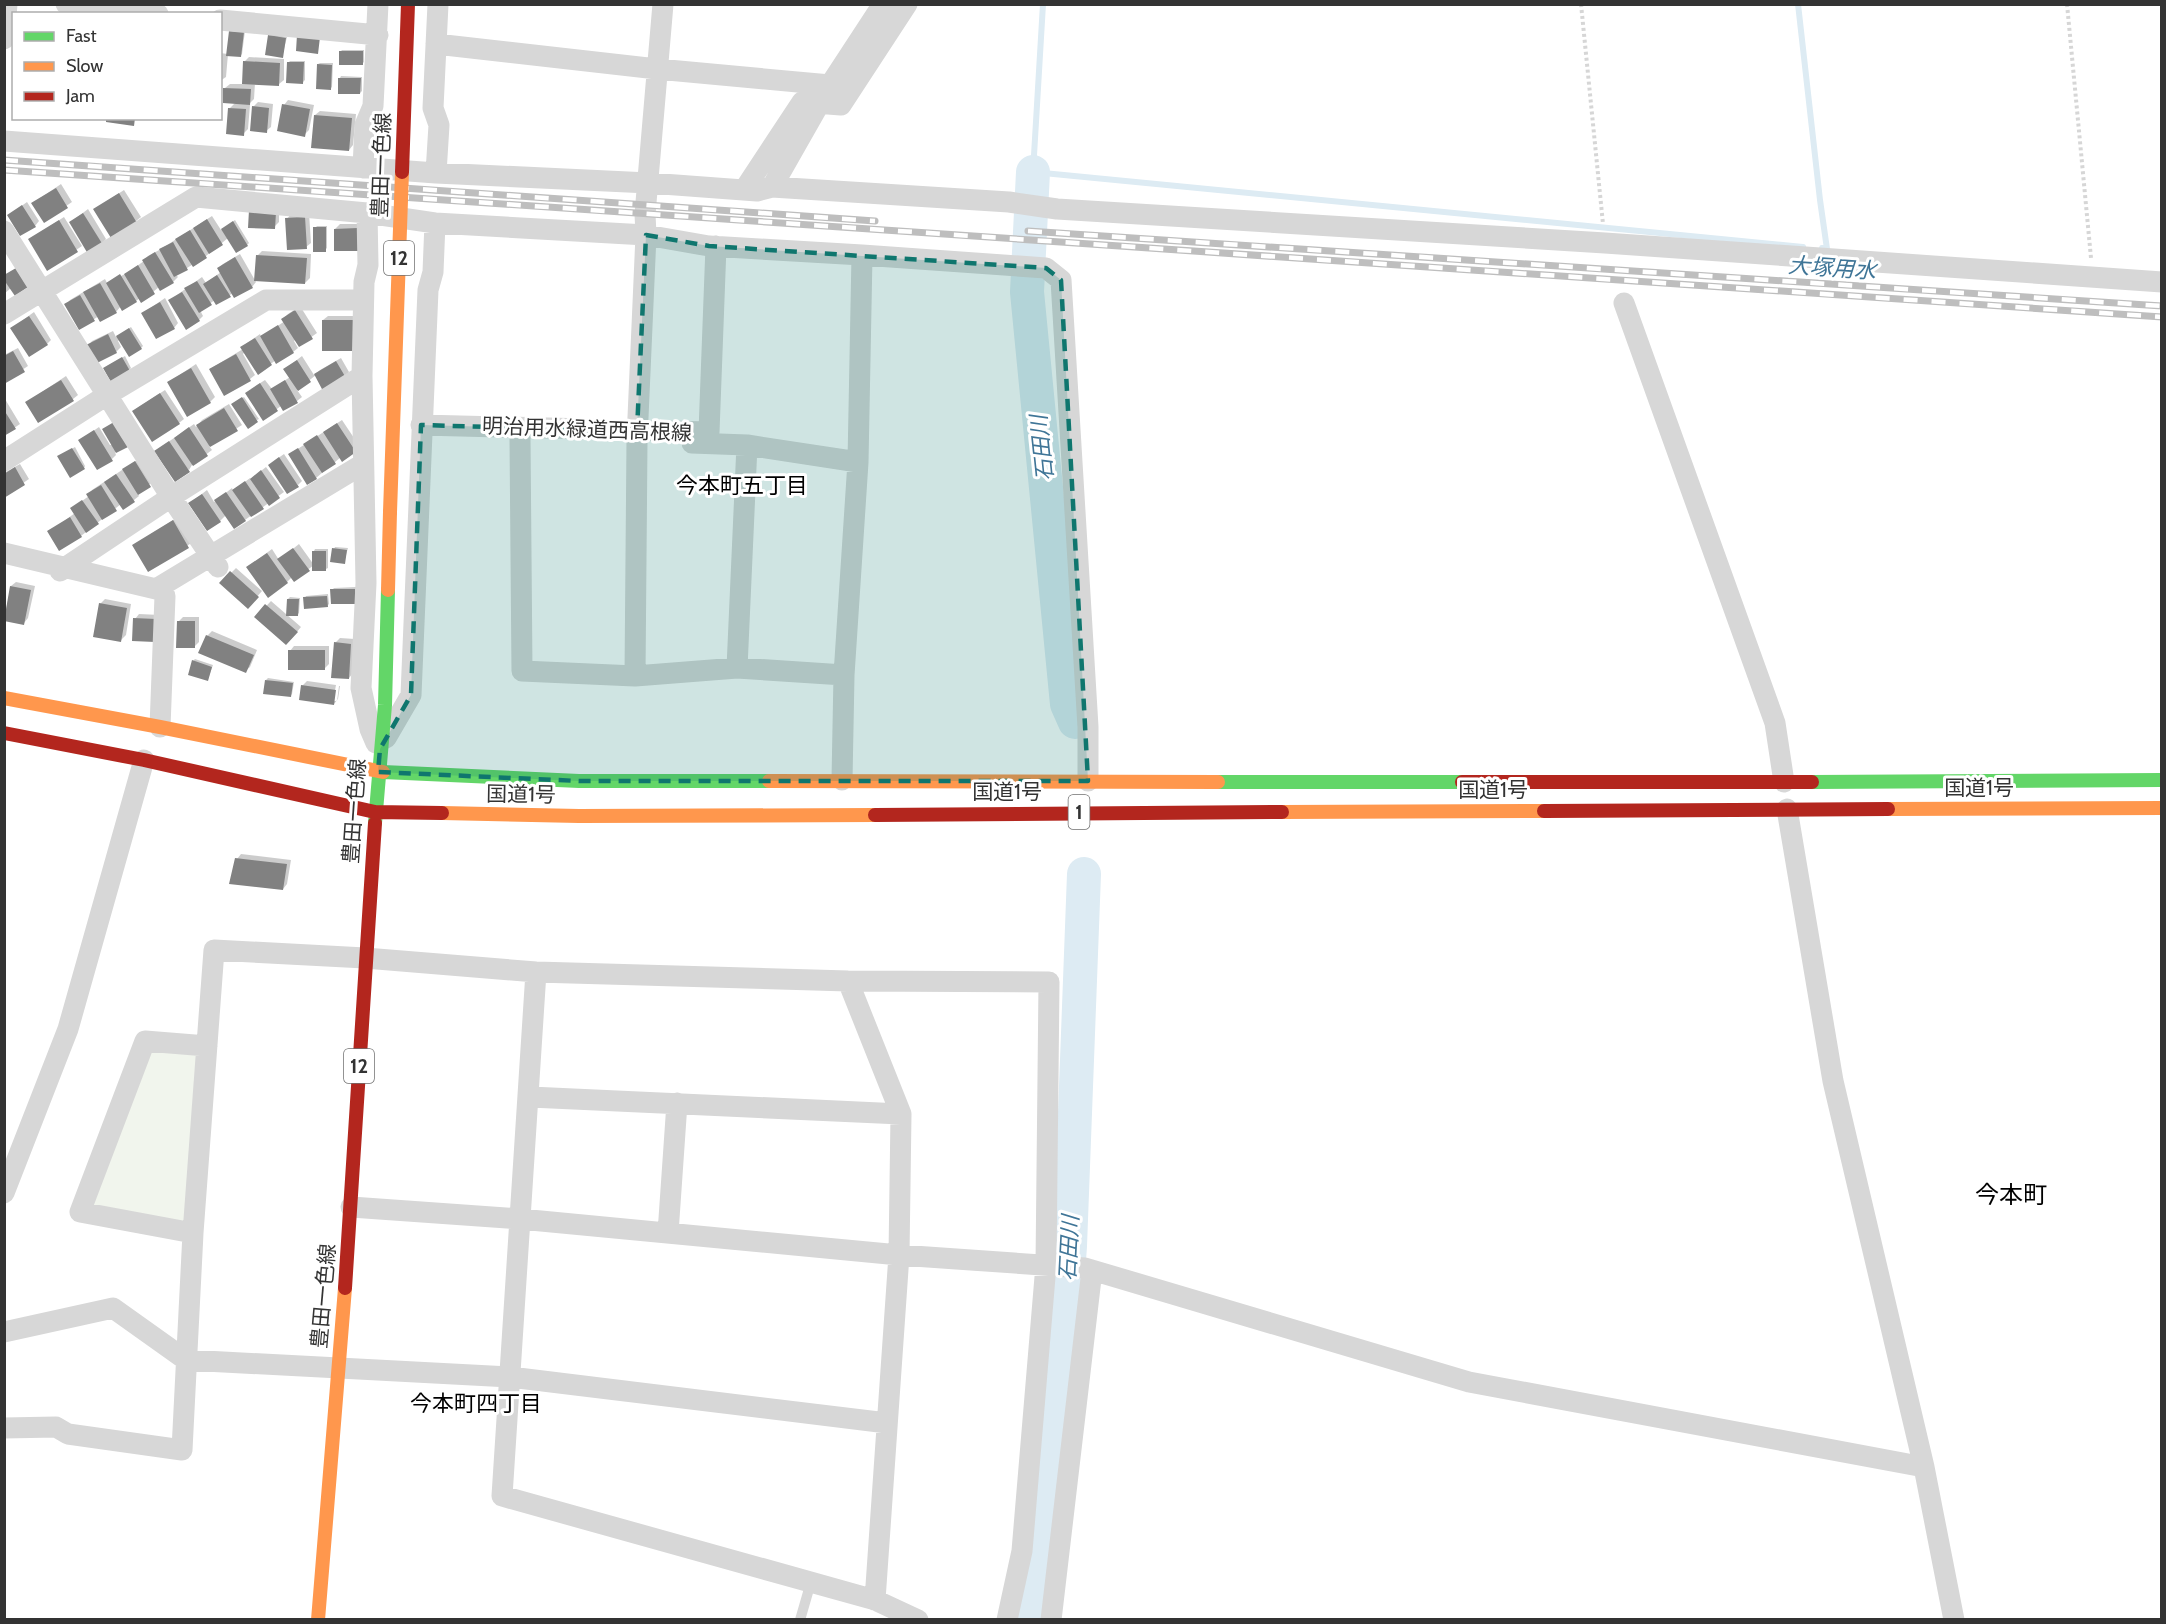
<svg xmlns="http://www.w3.org/2000/svg" width="2166" height="1624" font-family="Cabin,'Noto Sans JP',sans-serif">
  <style>
    .green { fill: #f1f5ed }
    .shadow { fill: #0003 }
    .lines { fill: none; stroke-linecap: round; stroke-linejoin: round }
    .stream { stroke: #ddebf3; stroke-width: 6 }
    .river { stroke: #ddebf3; stroke-width: 34 }
    .building { fill: #818181 }
    .path { stroke: #d6d6d6; stroke-width: 4; stroke-dasharray: 3 3; stroke-linecap: butt }
    .lane { stroke: #d7d7d7; stroke-width: 10 }
    .street { stroke: #d7d7d7; stroke-width: 21 }
    .fast { stroke: #63d668; stroke-width: 14 }
    .slow { stroke: #ff974d; stroke-width: 14 }
    .jam { stroke: #b3261e; stroke-width: 14 }
    .rail-casing { stroke: #bebebe; stroke-width: 7 }
    .rail { stroke: #fff; stroke-width: 4.5; stroke-dasharray: 14; stroke-linecap: butt }
    .slow-bridge { stroke: #ff974d; stroke-width: 14 }
    .jam-bridge { stroke: #b3261e; stroke-width: 14 }
    .marked { fill: #0f766e; fill-opacity: 0.2; stroke: #0f766e; stroke-width: 4.5; stroke-dasharray: 12 8; stroke-linejoin: round }
    .labels { text-anchor: middle; dominant-baseline: central; stroke-width: 6; stroke-linejoin: round; paint-order: stroke }
    .shield { fill: #fff; stroke: #707070; stroke-width: 1.5 }
    .shield-label { font-size: 20px; font-weight: bold; fill: #333 }
    .street-label { font-size: 21px; fill: #333; stroke: #fff }
    .water-label { font-size: 22px; font-style: italic; fill: #3f7597; stroke: #fff }
    .neighbourhood-label { font-size: 22px; fill: #000; stroke: #fff }
    .quarter-label { font-size: 24px; fill: #000; stroke: #fff }
  </style>
  <rect width="100%" height="100%" fill="#fff"/>
  <path class="green" d="M151,1048L198,1053L186,1226L90,1206Z"/>
  <path class="shadow" d="M245,31L242,54L240,56L228,54L226,77L220,81V53L228,54Z
    M271,34L287,37L282,57L270,36Z
    M342,50H364V62L362,64L340,52Z
    M249,57L284,59V80L279,84L255,83L254,99L248,105H250L248,129L243,134L229,109L235,103L225,88L230,84H243L244,62Z
    M290,61H305V80L303,82L288,63Z
    M320,63H333L332,87L330,89L318,64Z
    M341,76L362,77V91L360,93L340,78Z
    M288,100L314,105L309,130L304,135L284,105Z
    M258,102L273,104L271,127L266,131L253,107Z
    M320,111L356,114L353,145L349,150L315,115Z
    M61,184L72,202L44,221L33,203Z
    M124,190L141,217L136,221L95,209Z
    M27,202L39,221L35,226L9,215Z
    M279,208V222L274,227L251,211Z
    M88,209L106,239L102,244L71,222Z
    M309,213L311,243L306,247L287,219L291,214Z
    M212,216L221,230L235,220L249,243L247,245L228,238L206,256L176,275L178,277L173,282L159,287L142,301L140,298L136,301L121,306L116,312L99,316L80,328L66,305L70,300L105,279L107,283L127,273L144,261L148,256L161,249Z
    M64,217L82,246L48,269L30,239Z
    M340,224H362V245L335,229Z
    M317,226H327V248L325,250L315,228Z
    M262,251L311,254L310,278L305,283L257,256Z
    M240,254L256,282L252,287L215,300L200,310L203,316L199,320L170,300L202,277L206,283L221,272L219,268L223,264Z
    M4,276L11,288L4,294Z
    M165,298L178,323L174,328L143,313Z
    M300,306L317,333L300,345L296,339L294,341L298,348L293,352L276,360L258,373L245,352L243,354L255,375L250,379L210,369L243,349L247,343L260,334L261,337L285,321L283,319L288,314Z
    M34,312L51,340L47,344L12,328Z
    M328,316H362L361,345L323,320Z
    M131,327L143,346L141,348L120,340L118,341L121,347L116,352L88,346L92,341L113,331L116,337Z
    M18,348L28,366L4,382V355Z
    M125,356L131,368L129,370L107,366Z
    M302,356L314,375L320,370L341,358L349,372L345,377L316,375L297,390L302,397L297,401L281,406L263,419L251,389L265,380L272,389L290,377L285,369Z
    M196,364L215,397L210,402L169,382Z
    M66,376L78,395L73,399L27,402Z
    M165,390L184,419L179,423L139,407Z
    M244,397L259,419L257,420L235,403Z
    M5,399L20,424L4,435V400Z
    M229,404L242,425L209,446L212,450L192,465L189,470L161,447L194,424L196,427L202,420Z
    M342,420L360,447L341,457L316,478L290,454Z
    M99,427L110,445H127L115,452L116,455L112,459L80,440Z
    M75,447L85,466L84,468L61,455Z
    M284,454L302,481L298,485L274,461Z
    M140,458L154,481L137,493L139,496L134,500L123,508L121,504L81,536L49,532L75,513L72,508L89,496L92,490Z
    M20,464L29,479L4,496V473Z
    M266,467L284,492L245,520L226,515L220,521L190,503L207,490L214,502L232,488L233,491L250,478L251,479Z
    M178,517L193,542L149,570L134,545Z
    M299,544L314,565V551L315,549H328V568L326,569L314,565L294,580L292,577L287,582L253,563L272,549L279,560Z
    M335,547L348,548L344,562L334,549Z
    M236,568L262,591L248,607L221,583Z
    M16,582L35,586L28,618L24,623L4,619L11,586Z
    M356,587L357,601L332,590L334,588Z
    M328,594L329,604L327,606L305,598L306,596Z
    M290,597L300,598L299,613L297,615L288,599Z
    M105,599L131,604L126,635L121,640L100,604Z
    M271,601L301,627L291,639L256,617Z
    M139,614L160,615L154,640L135,619Z
    M183,617H199V642L195,646L178,622Z
    M212,631L257,650L250,667L245,671L207,636Z
    M340,638L355,639L353,673L349,678L335,643Z
    M294,646H329V664L324,669L290,651Z
    M195,659L213,665L208,679L193,661Z
    M268,678L294,682L292,694L290,696L266,680Z
    M307,681L336,685L333,701H337L339,686H340L338,699L334,704L302,686Z
    M241,854L291,860L287,884L283,889L237,859Z"/>
  <g class="lines">
    <path class="stream" d="M1043,4L1033,172L1803,247
      M1798,4L1820,200L1827,249L1822,248"/>
    <path class="river" d="M1033,172L1027,292L1067,704L1075,722
      M1026,1620L1058,1415L1070,1246L1084,874"/>
  </g>
  <path class="building" d="M229,31L244,32L241,57L226,56Z
    M268,35L286,38L283,58L265,55Z
    M297,35L320,37L318,54L296,51Z
    M339,51H363V65H339Z
    M243,61L280,63L279,86L242,84Z
    M287,62H304L303,84L286,83Z
    M317,64L332,65L331,90L316,89Z
    M338,78H361L360,94H338Z
    M223,88L251,89L250,105L223,103Z
    M282,104L310,109L305,137L277,131Z
    M252,106L269,108L267,133L250,131Z
    M228,108L246,109L244,136L226,134Z
    M314,115L352,118L349,151L311,148Z
    M106,118H135L134,126L106,122Z
    M56,188L68,208L44,223L31,203Z
    M119,193L137,223L111,238L93,209Z
    M22,205L36,227L20,236L7,215Z
    M249,210L276,212L275,229L248,228Z
    M83,213L103,245L88,254L69,222Z
    M305,217L307,249L287,250L285,218Z
    M207,219L223,245L209,254L193,228Z
    M59,220L78,252L47,271L28,239Z
    M233,221L248,246L236,253L221,229Z
    M313,227H326V252H313Z
    M358,228V251H334V229Z
    M190,230L207,258L193,267L175,239Z
    M173,242L188,270L174,277L159,249Z
    M155,252L174,283L160,291L142,260Z
    M256,255L307,258L305,284L254,281Z
    M235,257L253,288L234,298L217,268Z
    M138,265L155,294L141,303L124,274Z
    M16,268L28,287L15,296L4,280V275Z
    M120,274L137,302L122,311L106,283Z
    M217,275L231,297L216,305L203,284Z
    M197,281L212,305L199,313L184,288Z
    M100,283L117,313L100,322L83,292Z
    M182,292L200,321L186,330L168,300Z
    M80,295L95,321L79,330L64,304Z
    M160,302L175,329L156,339L141,313Z
    M295,310L313,339L299,347L281,319Z
    M29,316L48,345L29,357L10,328Z
    M322,320H358L357,351H322Z
    M278,325L294,353L276,364L260,336Z
    M129,328L142,349L129,357L116,336Z
    M108,334L117,353L95,364L86,345Z
    M255,338L272,365L258,375L240,347Z
    M13,351L25,372L4,384V356Z
    M236,354L251,381L224,396L209,369Z
    M122,357L130,371L111,382L103,368Z
    M297,360L311,382L298,391L283,369Z
    M336,361L346,378L323,391L314,374Z
    M191,368L211,403L187,417L167,382Z
    M61,380L74,401L38,423L25,402Z
    M285,380L298,403L283,411L270,389Z
    M260,383L278,411L263,421L245,393Z
    M160,393L180,424L152,442L132,411Z
    M242,397L258,422L248,429L231,404Z
    M224,408L238,431L210,447L196,425Z
    M4,410L16,429L4,436Z
    M114,422L128,447L116,453L102,429Z
    M337,423L356,452L342,462L323,432Z
    M189,427L208,456L193,466L174,438Z
    M94,430L113,461L97,470L78,440Z
    M317,435L336,464L322,473L303,444Z
    M169,441L190,472L175,482L154,451Z
    M72,448L85,469L70,478L57,456Z
    M298,448L317,479L307,485L288,454Z
    M279,457L299,487L287,494L268,465Z
    M135,461L151,487L138,495L122,469Z
    M15,467L25,485L4,498V474Z
    M261,470L280,498L269,506L250,479Z
    M116,474L135,502L123,510L104,482Z
    M245,481L264,509L251,517L232,490Z
    M101,485L117,511L102,520L86,494Z
    M226,492L246,521L234,529L214,500Z
    M202,494L221,522L207,531L188,503Z
    M82,500L99,524L86,533L70,508Z
    M70,517L82,537L59,551L47,531Z
    M173,520L189,548L148,572L132,545Z
    M293,548L310,571L294,582L277,559Z
    M332,548L347,550L345,564L330,562Z
    M312,551H326V571H312Z
    M267,553L288,583L268,598L246,567Z
    M230,571L259,597L248,609L219,583Z
    M10,586L31,590L24,625L4,621Z
    M330,589H355V604H331Z
    M327,596L328,607L304,609L303,597Z
    M287,599H299L298,616H286Z
    M99,603L127,608L121,642L93,637Z
    M265,604L298,632L286,645L254,617Z
    M133,618L156,619L155,642L132,641Z
    M177,621H195V648H176Z
    M206,635L254,655L246,673L198,653Z
    M334,642L351,644L349,679L331,678Z
    M288,650H325V670H288Z
    M192,660L212,667L208,681L188,675Z
    M265,680L293,683L291,697L263,694Z
    M301,685L336,690L334,705L299,700Z
    M235,858L287,864L283,890L229,884Z"/>
  <g class="lines">
    <path class="path" d="M1581,4L1603,224
      M2067,4L2091,258"/>
    <path class="lane" d="M800,1620L811,1582"/>
    <path class="street" d="M66,4L158,14
      M220,20L378,35
      M4,39L7,4
      M436,44L657,69L830,85
      M4,141L436,173L649,183L757,191L772,187L830,85L883,4
      M363,168L365,125L373,106L378,4
      M436,173L439,125L433,108L438,4
      M772,187L1009,202L1057,209L1605,243L2162,282
      M744,190L802,102L841,105L907,4
      M367,213L368,265L364,282L362,376L366,583L361,688L370,729L376,743
      M4,231L171,497L218,567
      M862,255L1046,268L1061,280L1088,727V781
      M1624,303L1775,723L1784,782
      M4,314L196,197L367,213L435,223L646,235L709,246L862,255L858,462L844,675L842,780
      M421,425L709,432L716,246
      M520,438L522,671L635,676L737,668L844,675
      M692,443L747,445L858,462
      M4,461L107,395L266,300H363
      M4,553L156,589L363,464
      M60,571L171,497L362,376
      M737,668L747,445
      M635,676L637,440L646,235L645,214L663,4
      M160,727L165,596
      M386,738L411,695L428,290L433,272L435,223
      M1787,809L1833,1081L1924,1467L1954,1620
      M536,972L502,1496L875,1600L918,1620
      M848,981L901,1114L899,1255L875,1600
      M530,1097L901,1114
      M4,1193L68,1029L144,760
      M351,1207L520,1219L899,1255L1085,1268L1469,1382L1924,1467
      M193,1233L80,1212L145,1041L207,1046
      M668,1233L677,1103
      M4,1332L113,1308L186,1360L510,1377L887,1423
      M4,1428L56,1427L68,1434L182,1450L193,1233L214,950L365,958L536,972L848,981L1049,982L1046,1265L1022,1551L1007,1620
      M1051,1620L1092,1270"/>
    <path class="fast" d="M383,772L579,781H769
      M1218,782H1462
      M1812,782L2162,780
      M375,823L385,705L388,590"/>
    <path class="slow" d="M388,590L390,512
      M4,698L160,727L383,772
      M769,781L1218,782
      M1888,809L2162,808
      M1282,812L1544,811
      M442,813L579,816L875,815
      M318,1620L345,1288"/>
    <path class="jam" d="M4,733L144,760L375,812L442,813
      M1462,782H1812
      M1544,811L1888,809
      M875,815L1282,812
      M345,1288L375,823"/>
    <g class="rail-casing">
      <path id="rail" d="M4,160L875,221
        M4,170L2162,317
        M1028,231L2162,306"/>
    </g>
    <use href="#rail" class="rail"/>
    <path class="slow-bridge" d="M390,512L402,172"/>
    <path class="jam-bridge" d="M402,172L408,4"/>
  </g>
  <path class="marked" d="M646,235L709,246L1046,268L1061,280L1088,781H579L378,772L380,749L411,695L421,425L637,431Z"/>
  <g class="labels">
    <g class="shield">
      <rect x="384" y="241" width="30" height="34" rx="4.5"/>
      <rect x="1068.5" y="795" width="21" height="34" rx="4.5"/>
      <rect x="344" y="1049" width="30" height="34" rx="4.5"/>
    </g>
    <g class="shield-label">
      <text x="399" y="258">12</text>
      <text x="1079" y="812">1</text>
      <text x="359" y="1066">12</text>
    </g>
    <g class="street-label">
      <text transform="translate(381 165) rotate(-88)">豊田一色線</text>
      <text transform="translate(587 429) rotate(2)">明治用水緑道西高根線</text>
      <text x="1979" y="787">国道1号</text>
      <text x="1493" y="789">国道1号</text>
      <text x="1007" y="791">国道1号</text>
      <text transform="translate(521 794) rotate(1)">国道1号</text>
      <text transform="translate(354 811) rotate(-86)">豊田一色線</text>
      <text transform="translate(323 1296) rotate(-85)">豊田一色線</text>
    </g>
    <g class="water-label">
      <text transform="translate(1832 268) rotate(4)">大塚用水</text>
      <text transform="translate(1042 448) rotate(-96)">石田川</text>
      <text transform="translate(1069 1248) rotate(-87)">石田川</text>
    </g>
    <g class="neighbourhood-label">
      <text x="742" y="485">今本町五丁目</text>
      <text x="476" y="1403">今本町四丁目</text>
    </g>
    <g class="quarter-label">
      <text x="2011" y="1194">今本町</text>
    </g>
  </g>
  <rect width="2166" height="1624" fill="none" stroke="#333333" stroke-width="12"/>
  <rect x="12" y="12" width="210" height="108" fill="#ffffff" stroke="#adadad" stroke-width="1.5"/>
  <rect x="24" y="32" width="30" height="9" fill="#63d668" stroke="#adadad" stroke-width="1.5"/>
  <text x="66" y="42" font-size="18" fill="#333333">Fast</text>
  <rect x="24" y="62" width="30" height="9" fill="#ff974d" stroke="#adadad" stroke-width="1.5"/>
  <text x="66" y="72" font-size="18" fill="#333333">Slow</text>
  <rect x="24" y="92" width="30" height="9" fill="#b3261e" stroke="#adadad" stroke-width="1.5"/>
  <text x="66" y="102" font-size="18" fill="#333333">Jam</text>
</svg>
